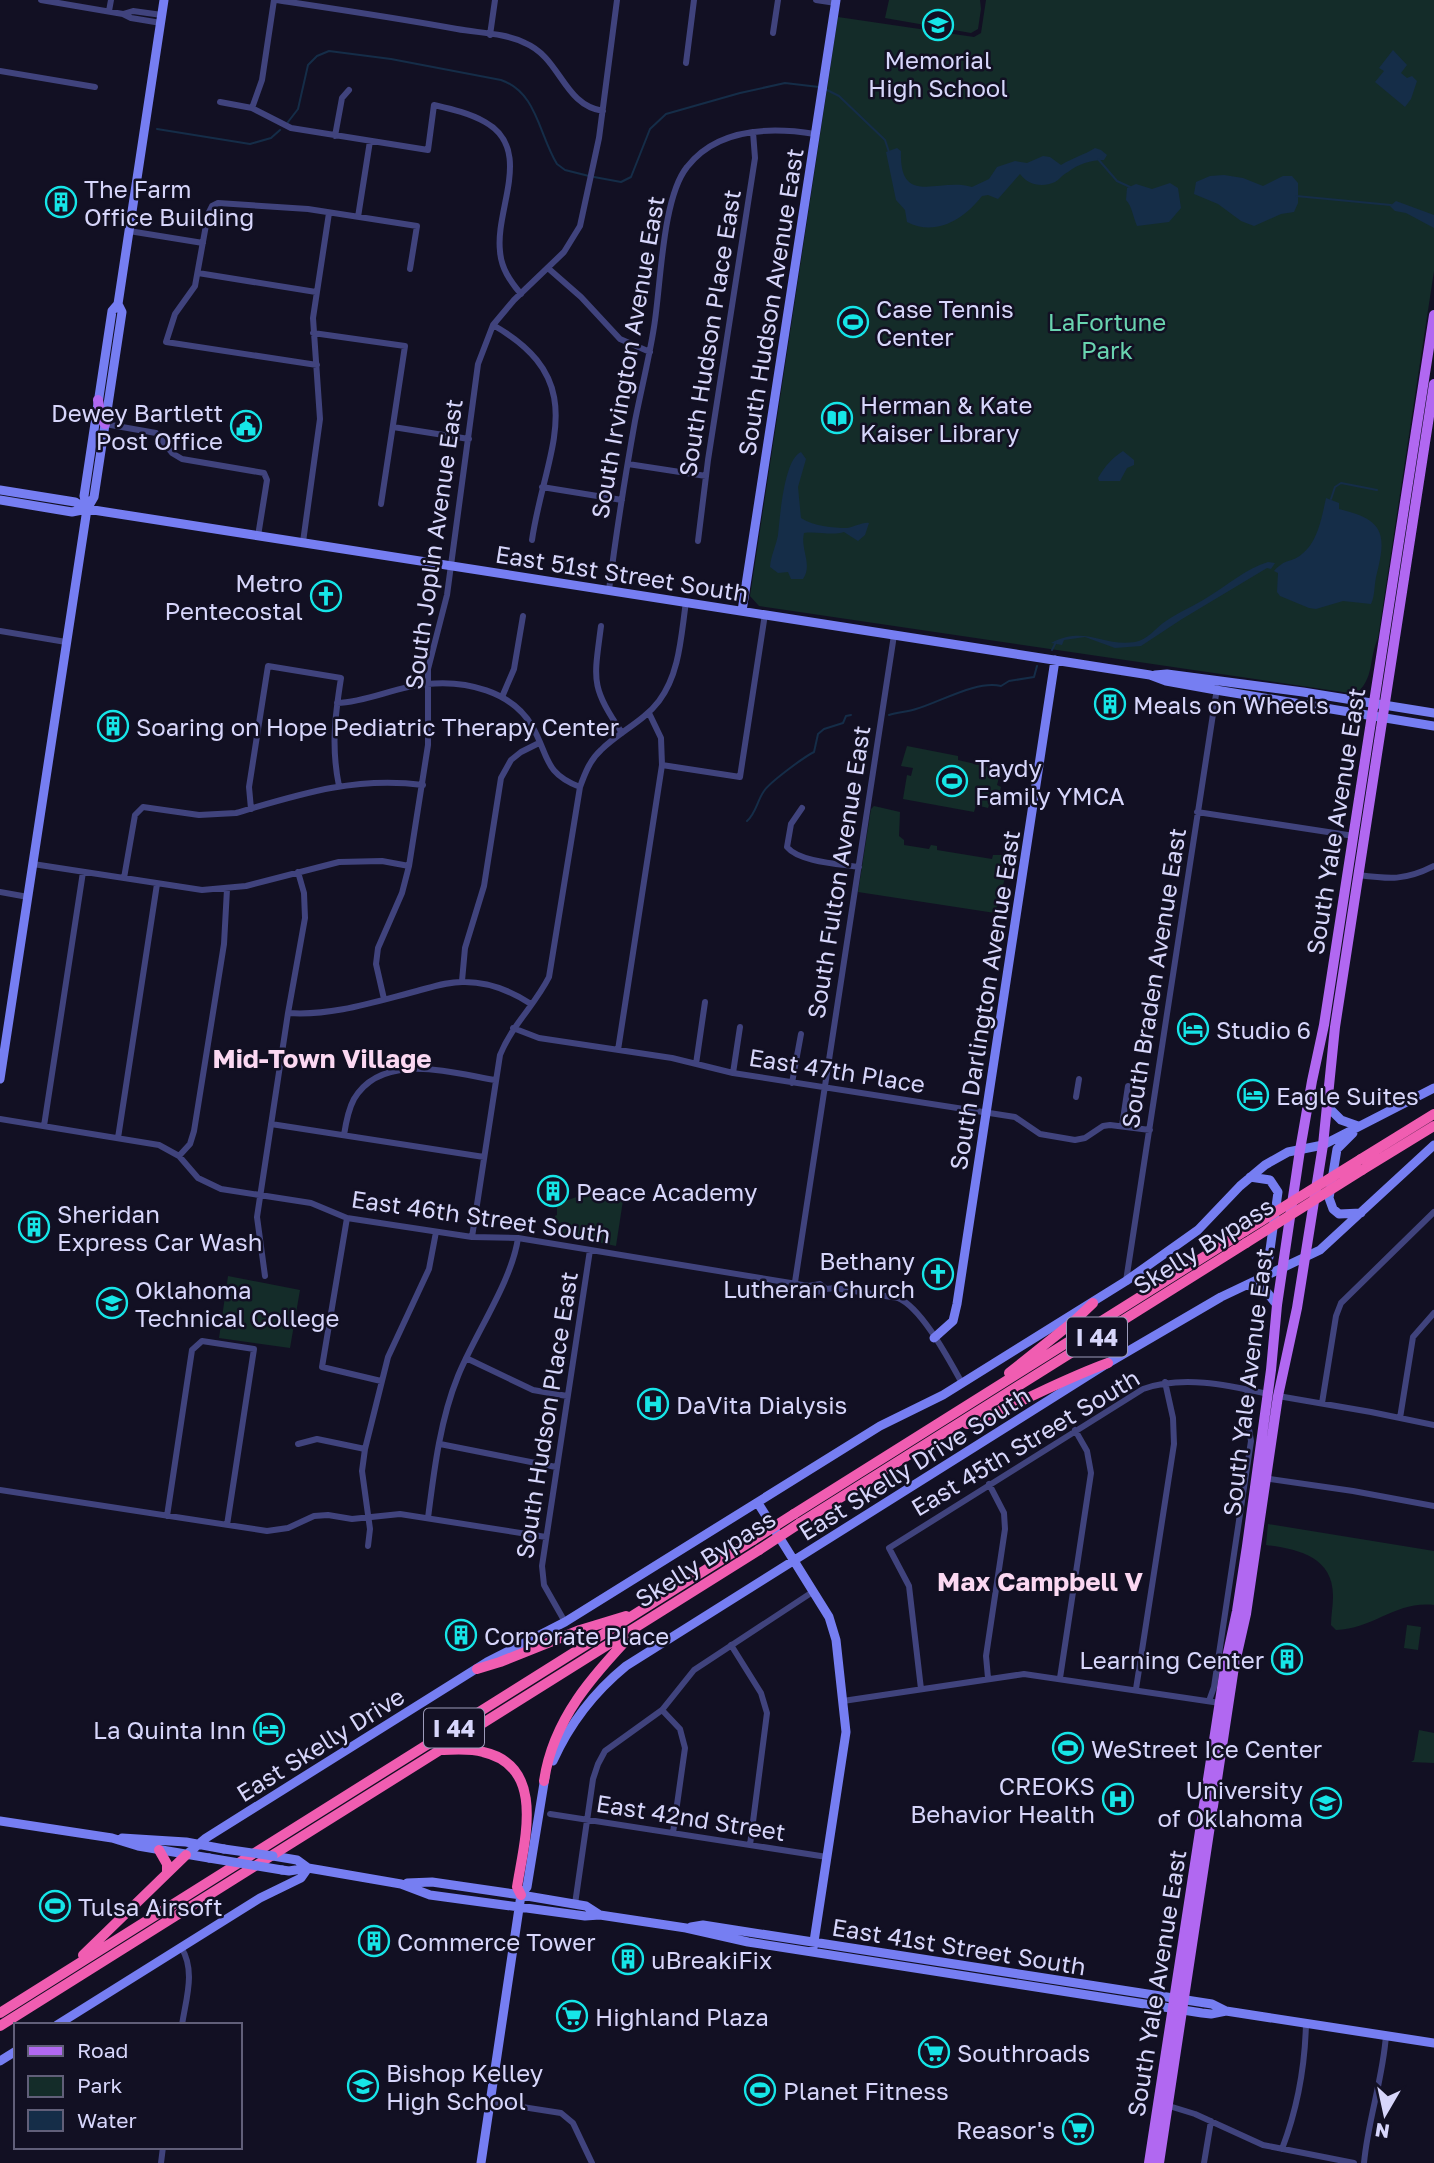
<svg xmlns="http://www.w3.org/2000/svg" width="1434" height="2163" font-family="'Golos Text',sans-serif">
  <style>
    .green { fill: #142c29 }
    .water { fill: #152d48 }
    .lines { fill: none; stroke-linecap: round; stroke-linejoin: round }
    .stream { stroke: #152d48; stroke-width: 2 }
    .street { stroke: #40437d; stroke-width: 6 }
    .secondary { stroke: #767ef2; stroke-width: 9 }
    .primary { stroke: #b168f1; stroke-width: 10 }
    .highway { stroke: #f05db1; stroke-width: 10 }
    .secondary-bridge { stroke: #767ef2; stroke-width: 9 }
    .highway-bridge { stroke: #f05db1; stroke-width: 10 }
    .labels { text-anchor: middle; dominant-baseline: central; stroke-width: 5; stroke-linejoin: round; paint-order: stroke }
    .shield { fill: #121023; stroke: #9c9bba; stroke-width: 2 }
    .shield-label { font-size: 23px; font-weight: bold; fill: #d7d6fb }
    .poi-label { font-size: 24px; fill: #d7d6fb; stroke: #121023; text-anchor: start }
    .street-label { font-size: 24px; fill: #d7d6fb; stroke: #121023 }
    .park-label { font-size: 24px; fill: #69d4b0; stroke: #121023 }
    .neighbourhood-label { font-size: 26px; font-weight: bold; fill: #fbd8f2; stroke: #121023 }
  </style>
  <rect width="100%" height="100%" fill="#121023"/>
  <path class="green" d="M889,0H980L981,9L978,29L971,33L885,18Z
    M986,0H1434V271L1378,638C1368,661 1375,677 1356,694L759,606L750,596L838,17L974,37L981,33Z
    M907,746L958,756V760L1001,770L997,785L1001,787L997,804L990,802L988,808L976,805L974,812L903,799L907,775L911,776L913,768L901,766Z
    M874,806L900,812L899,836L904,840V845L929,849L931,845L937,846V850L992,859L993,855H1002L1006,849L1013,850L995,913L858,892L871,809Z
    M596,1190L624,1194L616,1246L558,1234L555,1216L557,1215V1204Z
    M228,1276L300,1290L290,1348L219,1338Z
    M1268,1524L1434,1551V1605C1395,1601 1374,1629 1336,1630L1331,1625C1331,1615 1333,1606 1333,1597C1334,1557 1298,1549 1266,1545Z
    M1407,1625L1421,1627L1418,1650L1404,1648Z
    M1419,1730L1434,1733V1763L1411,1762L1414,1760Z"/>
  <path class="water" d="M1393,50L1407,65L1401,73L1407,78L1412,76L1417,81L1411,99L1405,107L1375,82L1384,71L1379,68Z
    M897,148L901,151C899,208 939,177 972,187L989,179L997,167L1015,161L1027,163L1043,156L1050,157L1061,165C1072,158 1084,155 1095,148L1101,150L1107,155L1104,160C1091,160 1078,164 1068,172C1063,174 1059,180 1055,182C1042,188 1028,185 1020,174L998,199L988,195L982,196C964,219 936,237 907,222L905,210L896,200L886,152Z
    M1224,175L1243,178L1263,186L1283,176H1292L1298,183V203L1294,212L1281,214L1254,226L1241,221L1218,204L1194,194L1196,182L1210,176Z
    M1170,183L1178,188L1181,208L1169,222L1137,226C1133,217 1132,206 1126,200L1127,188L1136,184L1152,189Z
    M1396,201L1434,215V228L1406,213L1395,211L1390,206Z
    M1123,451L1134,460V465L1127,468L1120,481H1099L1098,478C1105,466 1112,458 1123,451Z
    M801,452L806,459L798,487L801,518C813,526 833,528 847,528C855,527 862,522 869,523L865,535L858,541L844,532C832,536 817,531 804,533C800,549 813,565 803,579H791L788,572L778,573L770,567C771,555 776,546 778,535C780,517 784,459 801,452Z
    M1326,498L1339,503V509C1385,520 1387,534 1376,577C1374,587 1375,595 1371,604L1343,601L1316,609L1309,608L1280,596L1277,592L1278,573L1274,571C1285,558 1292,563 1302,554C1318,542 1322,516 1326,498Z
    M1268,562L1275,563L1271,569L1267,568L1182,619L1141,646L1115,648L1085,637L1064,640L1062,645L1051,643C1086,625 1102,647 1135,642C1148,640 1155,628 1166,621C1179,612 1194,606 1208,597C1228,585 1245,569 1268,562Z"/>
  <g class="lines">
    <path class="stream" d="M825,89L839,96L885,140L889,152
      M288,122L298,109L308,65L317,56L329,51L391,59L501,80C537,92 539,135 557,164L565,170L589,176
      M157,129L250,144L271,138L280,130
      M1098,159L1117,181L1130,187
      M594,177L621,182L631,177L650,129L666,114L740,93L785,83L819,87
      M1296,196L1391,205
      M1331,499L1335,487L1341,483L1377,490
      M1052,650L1056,642
      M889,715C898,712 908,712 916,709C940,702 977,680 1001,686L1009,681L1034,677L1037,666
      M747,821C756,813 757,801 764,791C770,782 804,757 814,752L818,734L824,729L843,723L846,716L851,715"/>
    <path class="street" d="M41,0L123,14L131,18L161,23
      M276,0C336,9 397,18 457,29C479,33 505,33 525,43C561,58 563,105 603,111
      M816,0L836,3
      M109,11L111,0
      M123,14L133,11L162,15
      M773,33L778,0
      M490,35L495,0
      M686,63L694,0
      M0,71L95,87
      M220,102L252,108L291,128L428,150L434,105C451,109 469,113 485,122C534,149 495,209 500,251C501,268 510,281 521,294
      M252,108L262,80L274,0
      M335,136L342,98L349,90
      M358,217L370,141
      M129,231L203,243
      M549,269L581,297L620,339L650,352
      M198,273L316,292
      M493,325C595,383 545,450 532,540
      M313,333L405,346L381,504
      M317,365L166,342L175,314L195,286L208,214L212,206L218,203L308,209L417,226L410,269
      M105,424L156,433L172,453L182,459L264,473L267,480L258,536
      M393,427L469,439
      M628,464L706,476
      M542,487L622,500
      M698,541L708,460L755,158L753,132
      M303,542L320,419L313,318L329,213
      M609,590C616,534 625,477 635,421C641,390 649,359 654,327C661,285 662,198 687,167C717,128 771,127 815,134
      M601,626C594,681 590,685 622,733
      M0,631L66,642
      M502,697L514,669L523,616
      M337,703C368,702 397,686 427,684C465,680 512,691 532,726C549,755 543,773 580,787
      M662,765L740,777L765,614
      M802,808L791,824L787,847C799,862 840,864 859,867
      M251,809L249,787L268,666L341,678C335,716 331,747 339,786
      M1197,812L1354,836
      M33,864L202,890L246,886L339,862L382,861L409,866
      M1358,875C1389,879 1405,881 1434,866
      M124,878L135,815L143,807L199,815L236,813C300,794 356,776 423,785
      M0,892L28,897
      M462,981L465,948L484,886L501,778L511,760L521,752L539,743
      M384,999L376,964L378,948L402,893L409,866L428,745V669L447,595L478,364L493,325L514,300L564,252L580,226L599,138L617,0
      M288,1013C332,1016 374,1002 417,991C432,987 449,981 465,982C489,982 511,991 531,1004
      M513,1028L539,1038L672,1058L733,1073L1015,1117L1040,1134L1075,1140L1085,1138L1103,1126L1110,1125L1150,1130
      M618,1050L662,765L661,738L649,713
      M696,1064L705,1002
      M733,1073L740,1027
      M792,1083L801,1034
      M1076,1097L1079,1079
      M0,1119L159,1145L179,1156L198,1178L221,1189L311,1203L347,1218L472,1237L518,1238L809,1286L820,1284L826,1289
      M271,1124L484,1157
      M44,1126L83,872
      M1122,1126L1128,1086
      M344,1135C346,1122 348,1110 354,1099C382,1051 452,1073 495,1080
      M118,1138L157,884
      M179,1156L190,1144L194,1131L224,944L227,889
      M347,1218L322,1367L381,1381
      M472,1237L500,1055C512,1025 535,1005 549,977L580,787C585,773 590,760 601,750C619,732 644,721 659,701C680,673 681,635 686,602
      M265,1276L257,1217L288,1013L305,918L304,893L298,872
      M1126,1281L1217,688
      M795,1282L894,635
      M809,1286L810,1290L815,1293L826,1289L835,1288L898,1298C922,1308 949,1360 962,1383
      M466,1358L533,1390L567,1396
      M1278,1396L1371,1412L1434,1425
      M1322,1403L1336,1316L1341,1303L1434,1212
      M1400,1418L1413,1337L1434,1313
      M298,1444L317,1439L365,1449
      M440,1444L556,1467
      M1263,1478L1353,1491L1434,1506
      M0,1490L267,1531L288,1528L314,1516L328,1515L352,1519L400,1514L546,1537
      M167,1516L192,1350L202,1341L254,1349L227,1525
      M428,1518C434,1471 440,1420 458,1376C475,1334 512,1281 518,1238
      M368,1546L370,1529L362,1471L365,1449L388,1357L429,1269L436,1232
      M565,1622L544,1585L542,1566L590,1250
      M731,1645L761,1693L767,1713L750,1845
      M988,1678L986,1656L1005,1529L1004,1513L989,1484
      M1060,1678L1091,1473L1087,1451L1075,1430
      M921,1689L909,1586L889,1548L1143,1389C1183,1375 1227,1385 1268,1394
      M1136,1689L1174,1444L1173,1418L1165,1382
      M843,1701L1024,1674L1220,1703
      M1209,1701L1214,1687L1251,1441L1245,1405L1248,1390
      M662,1710L680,1729L685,1748L673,1833
      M550,1814L827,1857
      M575,1904L593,1779L598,1764L605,1751L662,1710L694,1670L814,1591
      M181,1947C196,1971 186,1998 182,2025
      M490,2102L561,2113L573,2123L592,2163
      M1169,2106L1195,2114L1263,2145L1354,2163
      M1282,2149C1298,2107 1305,2068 1306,2023
      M161,2163L163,2147
      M1204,2163L1211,2121
      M1364,2163C1368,2119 1383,2079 1386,2035"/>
    <path class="secondary" d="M0,490L75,502L87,509L1150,675L1166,681L1216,690L1434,726
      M0,500L72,512L87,509
      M87,509L84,496L112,311L118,304L164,0
      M742,611L836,0
      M1155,675L1167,674L1303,692L1434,713
      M0,1079L87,509L94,497L122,312L118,304
      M1328,1107L1341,1120L1358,1126
      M1353,1133L1337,1149L1329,1198L1333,1209L1339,1214L1361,1213
      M1250,1177L1270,1180L1278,1192L1269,1257L1258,1280
      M1247,1285L1266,1291L1277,1305
      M934,1338L953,1321L957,1304L1055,660
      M758,1503L829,1617L836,1640L846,1732L813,1948
      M553,1761C570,1723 593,1693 626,1666L1108,1363L1221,1297L1320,1250L1434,1145
      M0,1821L112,1838L138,1846L209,1858
      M122,1838L186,1842L224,1849
      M186,1855L206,1838L487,1662L565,1622L880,1426L943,1395L1126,1281L1198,1230L1240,1186L1265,1165L1288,1152L1323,1145L1434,1088
      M273,1856L297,1860L308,1868
      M282,1870L289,1871L308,1868L320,1870L401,1884L430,1895L585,1916L600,1915L686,1928L748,1942L1202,2013L1211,2014L1226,2011
      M407,1883L432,1882L521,1895L586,1906L600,1915
      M691,1927L703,1925L1212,2004L1226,2011L1434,2043
      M57,2025L260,1898L301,1878L308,1868
      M0,2061L16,2051
      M481,2163L521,1895L527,1887L545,1777"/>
    <path class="primary" d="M98,400L101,418L105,424
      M1149,2163L1226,1662L1237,1611L1247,1546L1271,1370L1277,1305L1300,1150L1312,1081L1324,1025L1434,315
      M1159,2163L1234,1667L1246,1614L1278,1396L1297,1308L1323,1145L1335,1027L1434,384"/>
    <path class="highway" d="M1361,1159L1434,1114
      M1362,1170L1434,1126
      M1009,1373L1073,1322L1093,1303
      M967,1424C1016,1406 1060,1380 1108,1363
      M794,1514L1245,1231
      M800,1523L1246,1243
      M477,1669L500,1662L580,1630L626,1616
      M439,1750C454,1750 469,1748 483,1752C547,1766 524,1842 517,1887L521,1895
      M544,1781C553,1719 593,1675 635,1631
      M159,1850L167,1864V1873
      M83,1955L186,1855
      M0,2013L753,1540
      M0,2026L759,1550"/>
    <path class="secondary-bridge" d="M224,1849L273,1856
      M209,1858L282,1870"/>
    <path class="highway-bridge" d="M1245,1231L1361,1159
      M1246,1243L1362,1170
      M753,1540L794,1514
      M759,1550L800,1523"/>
  </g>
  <defs>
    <g id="school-ring" transform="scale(1.575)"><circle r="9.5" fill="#121023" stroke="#16e5e7" stroke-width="1.5"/><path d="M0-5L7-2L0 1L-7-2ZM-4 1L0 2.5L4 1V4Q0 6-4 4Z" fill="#16e5e7"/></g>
    <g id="building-ring" transform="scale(1.575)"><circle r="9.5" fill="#121023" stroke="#16e5e7" stroke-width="1.5"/><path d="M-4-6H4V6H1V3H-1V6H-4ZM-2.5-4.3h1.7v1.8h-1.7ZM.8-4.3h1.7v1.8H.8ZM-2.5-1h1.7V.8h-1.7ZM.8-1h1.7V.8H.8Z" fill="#16e5e7"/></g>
    <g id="stadium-ring" transform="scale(1.575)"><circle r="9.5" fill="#121023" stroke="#16e5e7" stroke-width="1.5"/><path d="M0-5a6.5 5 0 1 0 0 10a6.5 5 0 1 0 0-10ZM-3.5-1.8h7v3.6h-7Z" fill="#16e5e7"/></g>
    <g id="library-ring" transform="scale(1.575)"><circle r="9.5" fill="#121023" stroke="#16e5e7" stroke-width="1.5"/><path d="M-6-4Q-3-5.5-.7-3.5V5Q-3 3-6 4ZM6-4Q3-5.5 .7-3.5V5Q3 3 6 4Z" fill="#16e5e7"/></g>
    <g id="civic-ring" transform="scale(1.575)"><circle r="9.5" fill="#121023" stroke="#16e5e7" stroke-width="1.5"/><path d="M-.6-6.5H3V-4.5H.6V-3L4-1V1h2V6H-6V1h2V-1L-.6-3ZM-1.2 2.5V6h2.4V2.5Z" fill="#16e5e7"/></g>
    <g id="church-ring" transform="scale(1.575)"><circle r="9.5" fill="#121023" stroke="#16e5e7" stroke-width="1.5"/><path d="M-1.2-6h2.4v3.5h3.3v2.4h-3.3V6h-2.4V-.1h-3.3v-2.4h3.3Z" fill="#16e5e7"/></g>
    <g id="hotel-ring" transform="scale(1.575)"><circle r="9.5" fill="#121023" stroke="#16e5e7" stroke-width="1.5"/><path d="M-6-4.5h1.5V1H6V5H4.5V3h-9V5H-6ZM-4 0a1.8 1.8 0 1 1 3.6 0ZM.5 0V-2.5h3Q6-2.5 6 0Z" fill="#16e5e7"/></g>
    <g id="university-ring" transform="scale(1.575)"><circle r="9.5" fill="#121023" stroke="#16e5e7" stroke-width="1.5"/><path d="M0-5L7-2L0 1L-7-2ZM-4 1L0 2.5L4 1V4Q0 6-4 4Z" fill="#16e5e7"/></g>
    <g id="hospital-ring" transform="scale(1.575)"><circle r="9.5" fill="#121023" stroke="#16e5e7" stroke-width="1.5"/><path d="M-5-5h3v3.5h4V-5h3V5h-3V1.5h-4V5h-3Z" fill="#16e5e7"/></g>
    <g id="supermarket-ring" transform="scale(1.575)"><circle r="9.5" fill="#121023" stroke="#16e5e7" stroke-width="1.5"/><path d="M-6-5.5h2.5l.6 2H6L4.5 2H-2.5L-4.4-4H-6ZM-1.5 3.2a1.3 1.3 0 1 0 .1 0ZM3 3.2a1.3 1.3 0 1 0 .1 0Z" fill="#16e5e7"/></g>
  </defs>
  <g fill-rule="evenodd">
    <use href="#school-ring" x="938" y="25"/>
    <use href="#building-ring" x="61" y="202"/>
    <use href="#stadium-ring" x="853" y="322"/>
    <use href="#library-ring" x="837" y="418"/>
    <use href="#civic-ring" x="246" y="426"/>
    <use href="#church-ring" x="326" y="596"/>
    <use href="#building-ring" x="1110" y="704"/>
    <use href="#building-ring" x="113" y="726"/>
    <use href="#stadium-ring" x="952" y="781"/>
    <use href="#hotel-ring" x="1193" y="1029"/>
    <use href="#hotel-ring" x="1253" y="1095"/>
    <use href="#building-ring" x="553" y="1191"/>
    <use href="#building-ring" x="34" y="1227"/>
    <use href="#church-ring" x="938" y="1274"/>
    <use href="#university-ring" x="112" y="1303"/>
    <use href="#hospital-ring" x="653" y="1404"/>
    <use href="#building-ring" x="461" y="1635"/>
    <use href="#building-ring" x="1287" y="1659"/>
    <use href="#hotel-ring" x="269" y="1729"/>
    <use href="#stadium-ring" x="1068" y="1748"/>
    <use href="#hospital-ring" x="1118" y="1799"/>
    <use href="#university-ring" x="1326" y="1803"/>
    <use href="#stadium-ring" x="55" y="1906"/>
    <use href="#building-ring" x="374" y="1941"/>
    <use href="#building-ring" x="628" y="1959"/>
    <use href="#supermarket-ring" x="572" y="2016"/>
    <use href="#supermarket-ring" x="934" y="2052"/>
    <use href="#school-ring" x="363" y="2086"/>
    <use href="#stadium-ring" x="760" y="2090"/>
    <use href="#supermarket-ring" x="1078" y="2129"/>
  </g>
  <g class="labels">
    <g class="shield">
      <rect x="1067" y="1317.5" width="60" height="39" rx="5"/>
      <rect x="424" y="1708.5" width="60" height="39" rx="5"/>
    </g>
    <g class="shield-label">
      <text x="1097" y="1337">I 44</text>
      <text x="454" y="1728">I 44</text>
    </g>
    <g class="poi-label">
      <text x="938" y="59" text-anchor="middle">Memorial<tspan x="938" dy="28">High School</tspan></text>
      <text x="84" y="188">The Farm<tspan x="84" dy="28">Office Building</tspan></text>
      <text x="876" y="308">Case Tennis<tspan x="876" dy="28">Center</tspan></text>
      <text x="860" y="404">Herman &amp; Kate<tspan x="860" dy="28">Kaiser Library</tspan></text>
      <text x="223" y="412" text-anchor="end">Dewey Bartlett<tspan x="223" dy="28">Post Office</tspan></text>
      <text x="303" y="582" text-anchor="end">Metro<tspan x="303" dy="28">Pentecostal</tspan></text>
      <text x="1133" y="704">Meals on Wheels</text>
      <text x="136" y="726">Soaring on Hope Pediatric Therapy Center</text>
      <text x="975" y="767">Taydy<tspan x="975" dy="28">Family YMCA</tspan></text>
      <text x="1216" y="1029">Studio 6</text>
      <text x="1276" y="1095">Eagle Suites</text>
      <text x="576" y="1191">Peace Academy</text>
      <text x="57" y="1213">Sheridan<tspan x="57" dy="28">Express Car Wash</tspan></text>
      <text x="915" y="1260" text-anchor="end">Bethany<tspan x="915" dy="28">Lutheran Church</tspan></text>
      <text x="135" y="1289">Oklahoma<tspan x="135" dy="28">Technical College</tspan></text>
      <text x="676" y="1404">DaVita Dialysis</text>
      <text x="484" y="1635">Corporate Place</text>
      <text x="1264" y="1659" text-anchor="end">Learning Center</text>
      <text x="246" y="1729" text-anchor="end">La Quinta Inn</text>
      <text x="1091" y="1748">WeStreet Ice Center</text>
      <text x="1095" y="1785" text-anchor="end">CREOKS<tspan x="1095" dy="28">Behavior Health</tspan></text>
      <text x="1303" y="1789" text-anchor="end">University<tspan x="1303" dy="28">of Oklahoma</tspan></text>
      <text x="78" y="1906">Tulsa Airsoft</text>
      <text x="397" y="1941">Commerce Tower</text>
      <text x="651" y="1959">uBreakiFix</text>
      <text x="595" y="2016">Highland Plaza</text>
      <text x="957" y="2052">Southroads</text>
      <text x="386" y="2072">Bishop Kelley<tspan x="386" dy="28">High School</tspan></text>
      <text x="783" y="2090">Planet Fitness</text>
      <text x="1055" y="2129" text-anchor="end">Reasor's</text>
    </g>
    <g class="street-label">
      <text transform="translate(770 302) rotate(-81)">South Hudson Avenue East</text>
      <text transform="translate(709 333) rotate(-81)">South Hudson Place East</text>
      <text transform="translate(627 357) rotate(-80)">South Irvington Avenue East</text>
      <text transform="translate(433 544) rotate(-82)">South Joplin Avenue East</text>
      <text transform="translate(622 573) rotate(9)">East 51st Street South</text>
      <text transform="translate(1335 821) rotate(-81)">South Yale Avenue East</text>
      <text transform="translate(838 872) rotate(-81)">South Fulton Avenue East</text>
      <text transform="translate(1153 978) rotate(-81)">South Braden Avenue East</text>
      <text transform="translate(984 1000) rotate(-81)">South Darlington Avenue East</text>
      <text transform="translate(837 1070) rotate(9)">East 47th Place</text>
      <text transform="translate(481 1216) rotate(8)">East 46th Street South</text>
      <text transform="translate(1203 1245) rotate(-32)">Skelly Bypass</text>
      <text transform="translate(1247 1382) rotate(-83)">South Yale Avenue East</text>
      <text transform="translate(546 1415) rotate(-81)">South Hudson Place East</text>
      <text transform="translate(1025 1442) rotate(-31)">East 45th Street South</text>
      <text transform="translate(914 1463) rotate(-32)">East Skelly Drive South</text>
      <text transform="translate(705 1558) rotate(-32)">Skelly Bypass</text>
      <text transform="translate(320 1744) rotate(-32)">East Skelly Drive</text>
      <text transform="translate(691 1817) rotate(9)">East 42nd Street</text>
      <text transform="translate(959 1946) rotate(9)">East 41st Street South</text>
      <text transform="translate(1156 1983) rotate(-81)">South Yale Avenue East</text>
    </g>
    <g class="park-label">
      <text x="1107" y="321">LaFortune<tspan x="1107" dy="28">Park</tspan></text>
    </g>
    <g class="neighbourhood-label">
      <text x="322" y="1058">Mid-Town Village</text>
      <text x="1040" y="1581">Max Campbell V</text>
    </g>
  </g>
  <rect x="14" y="2023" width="228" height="126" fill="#121023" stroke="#615f79" stroke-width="2"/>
  <rect x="28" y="2046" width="35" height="10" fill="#b168f1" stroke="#615f79" stroke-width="2"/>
  <text x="77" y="2058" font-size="21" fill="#d7d6fb">Road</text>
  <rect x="28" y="2076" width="35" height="21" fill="#142c29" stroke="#615f79" stroke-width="2"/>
  <text x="77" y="2093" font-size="21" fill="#d7d6fb">Park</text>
  <rect x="28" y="2110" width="35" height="21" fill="#152d48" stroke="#615f79" stroke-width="2"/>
  <text x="77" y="2128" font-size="21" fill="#d7d6fb">Water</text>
  <g transform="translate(1385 2114) rotate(189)" stroke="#121023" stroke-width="5" paint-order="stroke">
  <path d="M0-5L12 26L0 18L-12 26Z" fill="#d7d6fb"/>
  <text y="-10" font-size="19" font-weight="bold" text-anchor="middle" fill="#d7d6fb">N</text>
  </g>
</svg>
